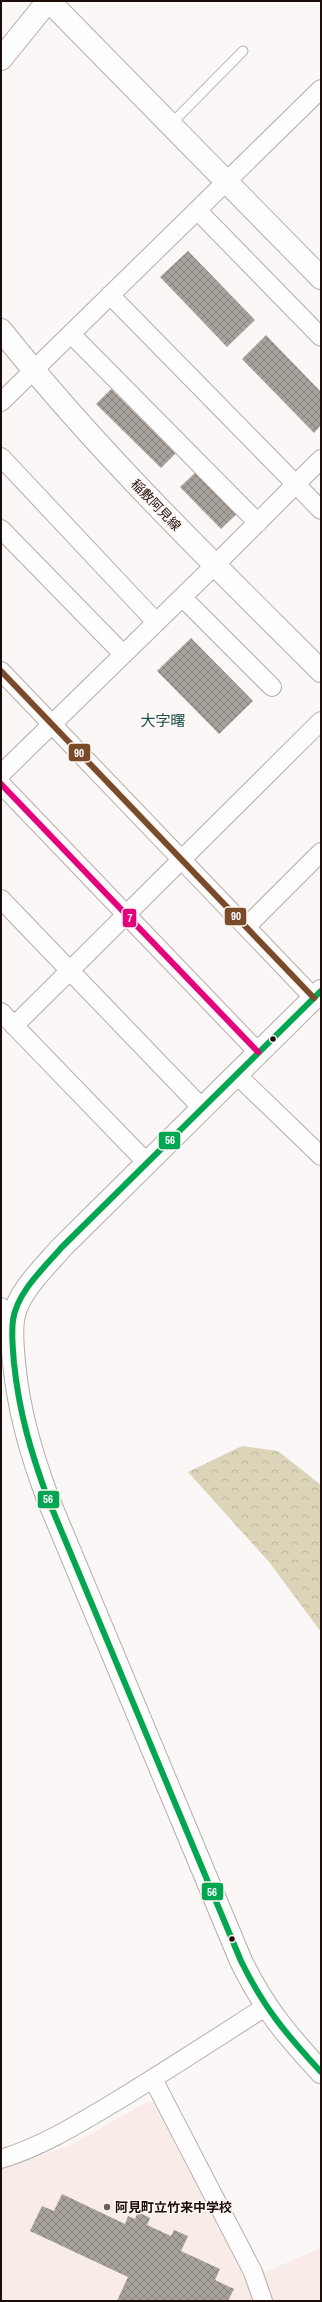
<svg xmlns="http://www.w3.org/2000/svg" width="322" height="2302" font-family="'Archivo Narrow','Noto Sans JP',sans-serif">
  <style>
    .built { fill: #f9ebe8 }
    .forest { fill: url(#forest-crowns) }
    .building { fill: url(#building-cross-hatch) }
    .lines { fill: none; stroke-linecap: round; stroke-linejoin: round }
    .lane-casing { stroke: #b4acaa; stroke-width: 11 }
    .street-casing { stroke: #b4acaa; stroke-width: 20 }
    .secondary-casing { stroke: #b4acaa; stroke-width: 24 }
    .lane { stroke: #fffefe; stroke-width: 9 }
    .street { stroke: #fffefe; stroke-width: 18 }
    .secondary { stroke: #fffefe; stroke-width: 22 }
    .bus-1-casing { stroke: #fff6f4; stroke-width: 9 }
    .bus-2-casing { stroke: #fff6f4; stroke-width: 9 }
    .bus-3-casing { stroke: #fff6f4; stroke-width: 9 }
    .bus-1 { stroke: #00a651; stroke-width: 6 }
    .bus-2 { stroke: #7a4b2a; stroke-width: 6 }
    .bus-3 { stroke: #e5007d; stroke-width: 6 }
    .bus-dot { fill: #1b0d09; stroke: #fff6f4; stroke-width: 1.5 }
    .poi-dot { fill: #6a5f5c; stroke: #fff6f4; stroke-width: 1.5 }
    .labels { text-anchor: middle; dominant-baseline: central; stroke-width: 3; stroke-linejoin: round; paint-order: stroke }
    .street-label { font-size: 13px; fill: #1b0d09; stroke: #fff6f4 }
    .poi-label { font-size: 13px; font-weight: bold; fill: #1b0d09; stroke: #fff6f4; text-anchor: start }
    .quarter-label { font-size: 15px; fill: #15514e; stroke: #fff6f4 }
    .line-badge { stroke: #fff6f4; stroke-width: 1.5 }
    .badge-label { font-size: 11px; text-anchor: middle; font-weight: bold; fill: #fff }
  </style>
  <defs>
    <pattern id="forest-crowns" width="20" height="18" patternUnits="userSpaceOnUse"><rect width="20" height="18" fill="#dbd4b9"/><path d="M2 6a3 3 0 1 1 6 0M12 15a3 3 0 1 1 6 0" fill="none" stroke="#bbb59e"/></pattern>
    <pattern id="building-cross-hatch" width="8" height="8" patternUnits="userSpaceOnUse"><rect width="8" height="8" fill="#a8a29d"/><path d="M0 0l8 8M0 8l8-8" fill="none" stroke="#88827e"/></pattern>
  </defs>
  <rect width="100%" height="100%" fill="#fcf7f7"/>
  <path class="built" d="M147,2102H159L249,2279L321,2248V2301H1V2166L69,2146Z"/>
  <path class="forest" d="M242,1446L278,1451L321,1485V1632L269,1562L188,1472Z"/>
  <path class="building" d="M188,251L255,320L227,347L160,277Z
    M266,335L321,392V425L314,433L242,359Z
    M111,389L176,453L161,468L96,404Z
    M197,471L238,513L221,529L180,487Z
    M191,638L253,701L219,734L157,671Z
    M62,2194L125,2224L128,2216L135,2219L138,2212L150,2218L147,2225L171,2236L174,2230L188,2236L181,2251L220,2269L215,2280L234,2289L228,2301H117L128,2277L30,2231L42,2206L54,2211Z"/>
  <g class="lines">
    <g class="lane-casing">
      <path id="lane" d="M170,125L243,51"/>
    </g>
    <g class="street-casing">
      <path id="street" d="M197,210L321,337
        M110,295L321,510
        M71,334L258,523
        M1,402L321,89
        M1,457L156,622
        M1,529L123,654
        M182,597L272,687
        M1,671L314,998
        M1,774L215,565L321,459
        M1,784L258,1052
        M1,899L202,1108
        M246,927L321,852
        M1,1012L148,1164
        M14,1026L321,721
        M236,1074L321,1156
        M1,1307L13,1320
        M153,2079L253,2272L263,2301
        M1,2159C43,2146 78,2124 115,2102C166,2071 215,2039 265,2007"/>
    </g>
    <g class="secondary-casing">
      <path id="secondary" d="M49,1L321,278
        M1,59L48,1
        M1,330C98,452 211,561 321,671
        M321,991L62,1247C44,1268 17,1292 13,1320C11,1334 13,1349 14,1363C19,1412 31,1453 48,1499L241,1961C264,2008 286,2034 321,2072"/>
    </g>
    <use href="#lane" class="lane"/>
    <use href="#street" class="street"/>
    <use href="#secondary" class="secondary"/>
    <g class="bus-1-casing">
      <path id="bus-1" d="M321,991L62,1247C44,1268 17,1292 13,1320C11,1334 13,1349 14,1363C19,1412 31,1453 48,1499L241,1961C264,2008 286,2034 321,2072"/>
    </g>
    <g class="bus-2-casing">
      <path id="bus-2" d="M1,671L314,998"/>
    </g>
    <g class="bus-3-casing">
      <path id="bus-3" d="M1,784L258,1052"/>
    </g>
    <use href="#bus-1" class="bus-1"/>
    <use href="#bus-2" class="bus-2"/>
    <use href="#bus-3" class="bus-3"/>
  </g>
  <g class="bus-dot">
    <circle cx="273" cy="1039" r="3.5"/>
    <circle cx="232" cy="1939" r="3.5"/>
  </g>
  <circle class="poi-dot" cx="107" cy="2207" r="4"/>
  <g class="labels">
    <g class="street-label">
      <text transform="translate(156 505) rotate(46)">稲敷阿見線</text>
    </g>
    <g class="poi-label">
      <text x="115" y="2207">阿見町立竹来中学校</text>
    </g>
    <g class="quarter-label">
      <text x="163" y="720">大字曙</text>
    </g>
  </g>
  <g class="line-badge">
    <rect x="68" y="743" width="23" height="19" rx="4" fill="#7a4b2a"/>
    <rect x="224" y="907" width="23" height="19" rx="4" fill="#7a4b2a"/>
    <rect x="122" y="908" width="15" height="20" rx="4" fill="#e5007d"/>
    <rect x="158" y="1131" width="23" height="19" rx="4" fill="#00a651"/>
    <rect x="37" y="1490" width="23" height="19" rx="4" fill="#00a651"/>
    <rect x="201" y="1882" width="23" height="19" rx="4" fill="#00a651"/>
  </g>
  <g class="badge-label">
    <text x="79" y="757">90</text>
    <text x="236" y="920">90</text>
    <text x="130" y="922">7</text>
    <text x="170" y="1144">56</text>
    <text x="48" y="1503">56</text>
    <text x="212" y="1896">56</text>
  </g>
  <rect width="322" height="2302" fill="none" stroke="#1b0d09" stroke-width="4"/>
</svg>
